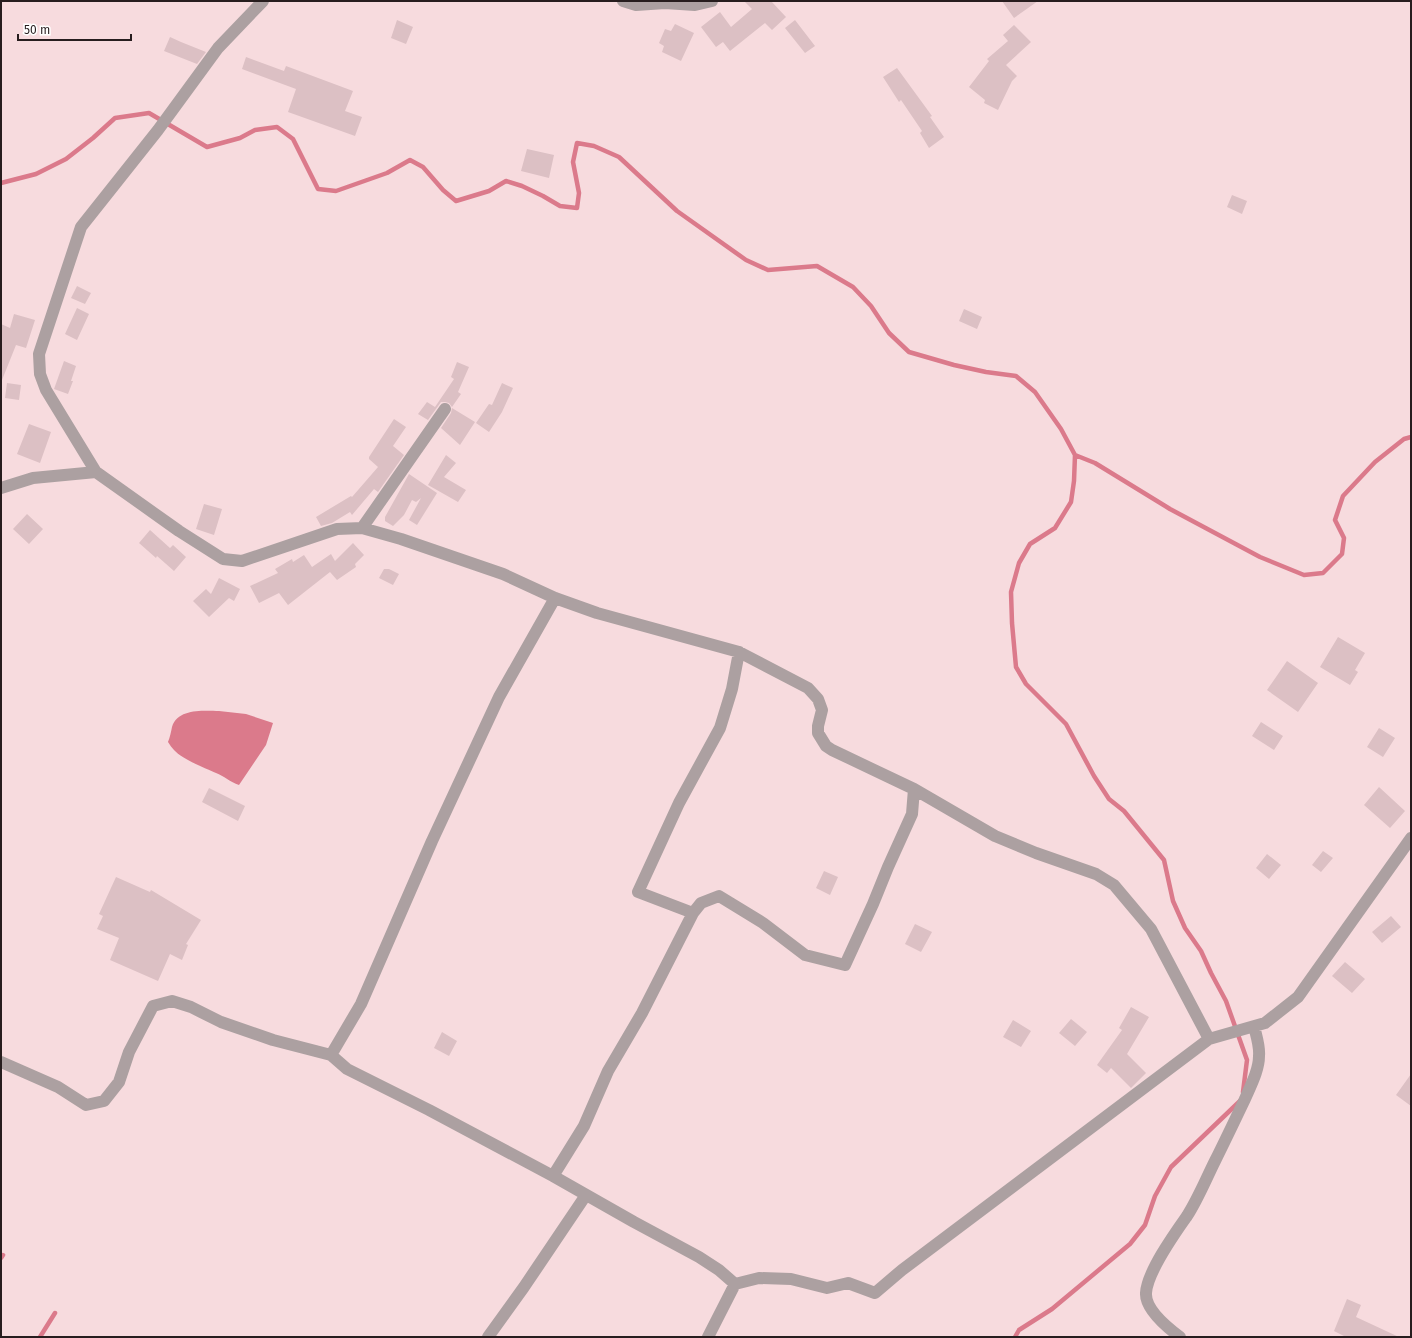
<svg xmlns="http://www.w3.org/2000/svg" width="1412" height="1338" font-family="'Fira Sans',sans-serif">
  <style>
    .water { fill: #db7a8b }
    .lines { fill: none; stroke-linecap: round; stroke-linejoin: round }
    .stream { stroke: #db7a8b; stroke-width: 4.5 }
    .building { fill: #dcc0c4 }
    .minor { stroke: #aca0a1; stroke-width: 12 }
  </style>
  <rect width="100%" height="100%" fill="#f7dbde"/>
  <path class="water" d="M219,711L246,714L273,723L266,745L239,785C230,782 224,776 216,773C205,768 182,759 174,750C172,748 170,745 168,742C170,737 171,732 172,727C178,708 204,711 219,711Z"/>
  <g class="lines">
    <path class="stream" d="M1,183L36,174L66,159L93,138L115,118L149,113L207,147L240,138L255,130L277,127L293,139L318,189L336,191L387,173L410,160L423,167L443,190L456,201L489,191L506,181L522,186L543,196L560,206L577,208L579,193L573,162L577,143L594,146L619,157L677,211L746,260L768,270L817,266L853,287L871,306L889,333L909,352L954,365L986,372L1016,376L1035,392L1061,429L1075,455L1095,463L1170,509L1260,557L1304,575L1323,573L1342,554L1344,538L1335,520L1343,496L1375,462L1404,439L1411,437
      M1075,455L1074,481L1071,502L1055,528L1030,544L1019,563L1011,592L1012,623L1016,667L1026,684L1066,724L1094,776L1109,799L1124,811L1164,860L1173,901L1185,928L1201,951L1211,973L1226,1001L1247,1060L1243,1092
      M1,1258L3,1255
      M40,1337L55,1313
      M1015,1337L1019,1330L1052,1309L1130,1244L1145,1225L1155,1196L1171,1167L1240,1101"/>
  </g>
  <path class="building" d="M744,1H771L786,17L772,30L765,23L730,51L723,42L716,47L701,27L720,12L731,27L752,9Z
    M1002,1H1038L1014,18Z
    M397,20L413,27L406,44L391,38Z
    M795,20L815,46L805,53L785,28Z
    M675,24L694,33L681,61L662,52L664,46L659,43L665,29L671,31Z
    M1014,25L1031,42L1006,65L1017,76L1012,81L998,110L984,103L985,100L969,87L989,61L987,59L1008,41L1003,35Z
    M170,37L181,42L206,52L197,64L164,51Z
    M246,57L284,71L286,66L353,91L345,111L362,117L355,136L288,112L296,89L242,69Z
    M897,68L932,116L930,117L944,137L929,148L920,133L922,131L901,100L899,102L883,77Z
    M527,149L554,155L549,178L521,171Z
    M1232,195L1247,201L1242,214L1227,207Z
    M77,286L91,293L85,304L71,298Z
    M77,308L89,314L77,340L65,334Z
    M964,309L982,317L977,329L959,321Z
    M14,314L35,320L26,348L16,345L2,380L1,324L10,328Z
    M64,361L76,366L71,381H73L68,394L54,389Z
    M457,362L469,367L458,392L461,394L452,407L449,403L445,402H441L428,420L418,414L427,402L435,407L454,379L451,377Z
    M7,383L21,385L19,400L5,398Z
    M502,383L513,388L502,412L489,432L476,423L489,404L492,405Z
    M452,408L475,422L460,445L441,428L451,413Z
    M394,419L406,427L393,446L404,455L378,492L374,489L352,515L350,512L332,523L321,526L316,517L351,496L352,497L378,467L369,459V457Z
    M29,424L51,432L40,463L17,454Z
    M446,455L456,463L444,477L466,490L458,502L428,485Z
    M409,474L437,493L417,525L409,520L421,498L416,502L412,500L404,515L393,526L385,521V517Z
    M204,504L222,509L214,535L196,529Z
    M27,514L43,529L29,544L13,529Z
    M150,530L170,548L173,545L186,557L174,571L157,556L156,558L139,543Z
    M353,543L364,555L355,564L356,567L337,580L330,572L288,605L279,593L259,603L250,586L278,573L275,569L292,559L293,562L304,555L312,567L331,554L335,561Z
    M384,569H389L399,574L393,585L379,578Z
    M219,578L240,589L234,601L229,598L209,617L193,601L206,589L211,594Z
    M1338,637L1365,653L1355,670L1358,672L1350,685L1320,667Z
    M1287,661L1318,683L1298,712L1267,690Z
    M1261,722L1283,736L1274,750L1252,736Z
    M1379,728L1395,738L1383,757L1367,747Z
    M1379,787L1405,811L1390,828L1364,805Z
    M209,788L245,806L238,821L202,802Z
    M1323,851L1333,858L1321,872L1312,865Z
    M1267,854L1281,865L1269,879L1256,868Z
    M824,871L838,877L830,895L816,888Z
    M116,877L150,892L151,890L201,920L186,944L188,945L182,960L170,954L158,981L110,960L119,938L97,929L103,916L99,914Z
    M1391,916L1401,927L1382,943L1372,932Z
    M915,924L932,932L921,952L905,944Z
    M1345,962L1365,979L1352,993L1332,976Z
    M1131,1007L1149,1017L1127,1054L1146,1073L1131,1088L1111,1068L1107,1073L1097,1065L1122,1030L1119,1028Z
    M1071,1019L1087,1032L1075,1046L1059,1033Z
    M1013,1020L1031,1031L1021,1047L1003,1037Z
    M442,1032L457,1041L449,1056L434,1048Z
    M1411,1074V1106L1396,1095Z
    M1347,1299L1361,1305L1356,1317L1399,1337H1346L1334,1331Z"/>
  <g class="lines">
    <path class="minor" d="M623,1L636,5L665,3L695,5L712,1
      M96,472L46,390L40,374L39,354L81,227L158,130L218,48L263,1
      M1,488L33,478L96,472L179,531L223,559L242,561L337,529L362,528L401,539L503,574L555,598L597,613L739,652L808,688L818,699L822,710L818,726V733L826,746L832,750L914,789L995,836L1036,853L1096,874L1114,885L1151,929L1209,1039L1265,1023L1298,997L1411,838
      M362,528L445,409
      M693,913L701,903L719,896L763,923L805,955L845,965L873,904L888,867L912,814L914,789
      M331,1055L361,1004L432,841L499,697L555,598
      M1,1062L58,1087L86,1105L104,1101L119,1082L129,1052L153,1006L172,1001L191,1007L221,1022L273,1040L331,1055L347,1069L429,1110L553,1176L634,1222L699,1257L719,1270L735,1284
      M553,1176L584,1126L608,1071L642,1013L693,913L638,892L679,803L720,728L732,689L739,652
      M488,1337L524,1287L586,1195
      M708,1337L735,1284L759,1278L791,1279L827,1288L848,1283L875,1293L902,1270L1209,1039
      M1180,1337C1168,1328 1145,1309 1146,1293C1147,1272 1175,1233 1187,1216C1198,1199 1206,1179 1215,1161C1225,1141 1235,1120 1245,1099C1251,1085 1259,1070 1259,1056C1260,1046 1256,1035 1254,1026"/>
  </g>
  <rect width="1412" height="1338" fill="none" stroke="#271d1e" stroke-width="4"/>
  <path d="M18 34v6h113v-6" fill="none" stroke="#271d1e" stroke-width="2"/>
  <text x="24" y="34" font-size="12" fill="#271d1e" stroke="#ffffff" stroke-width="3" paint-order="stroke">50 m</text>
</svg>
